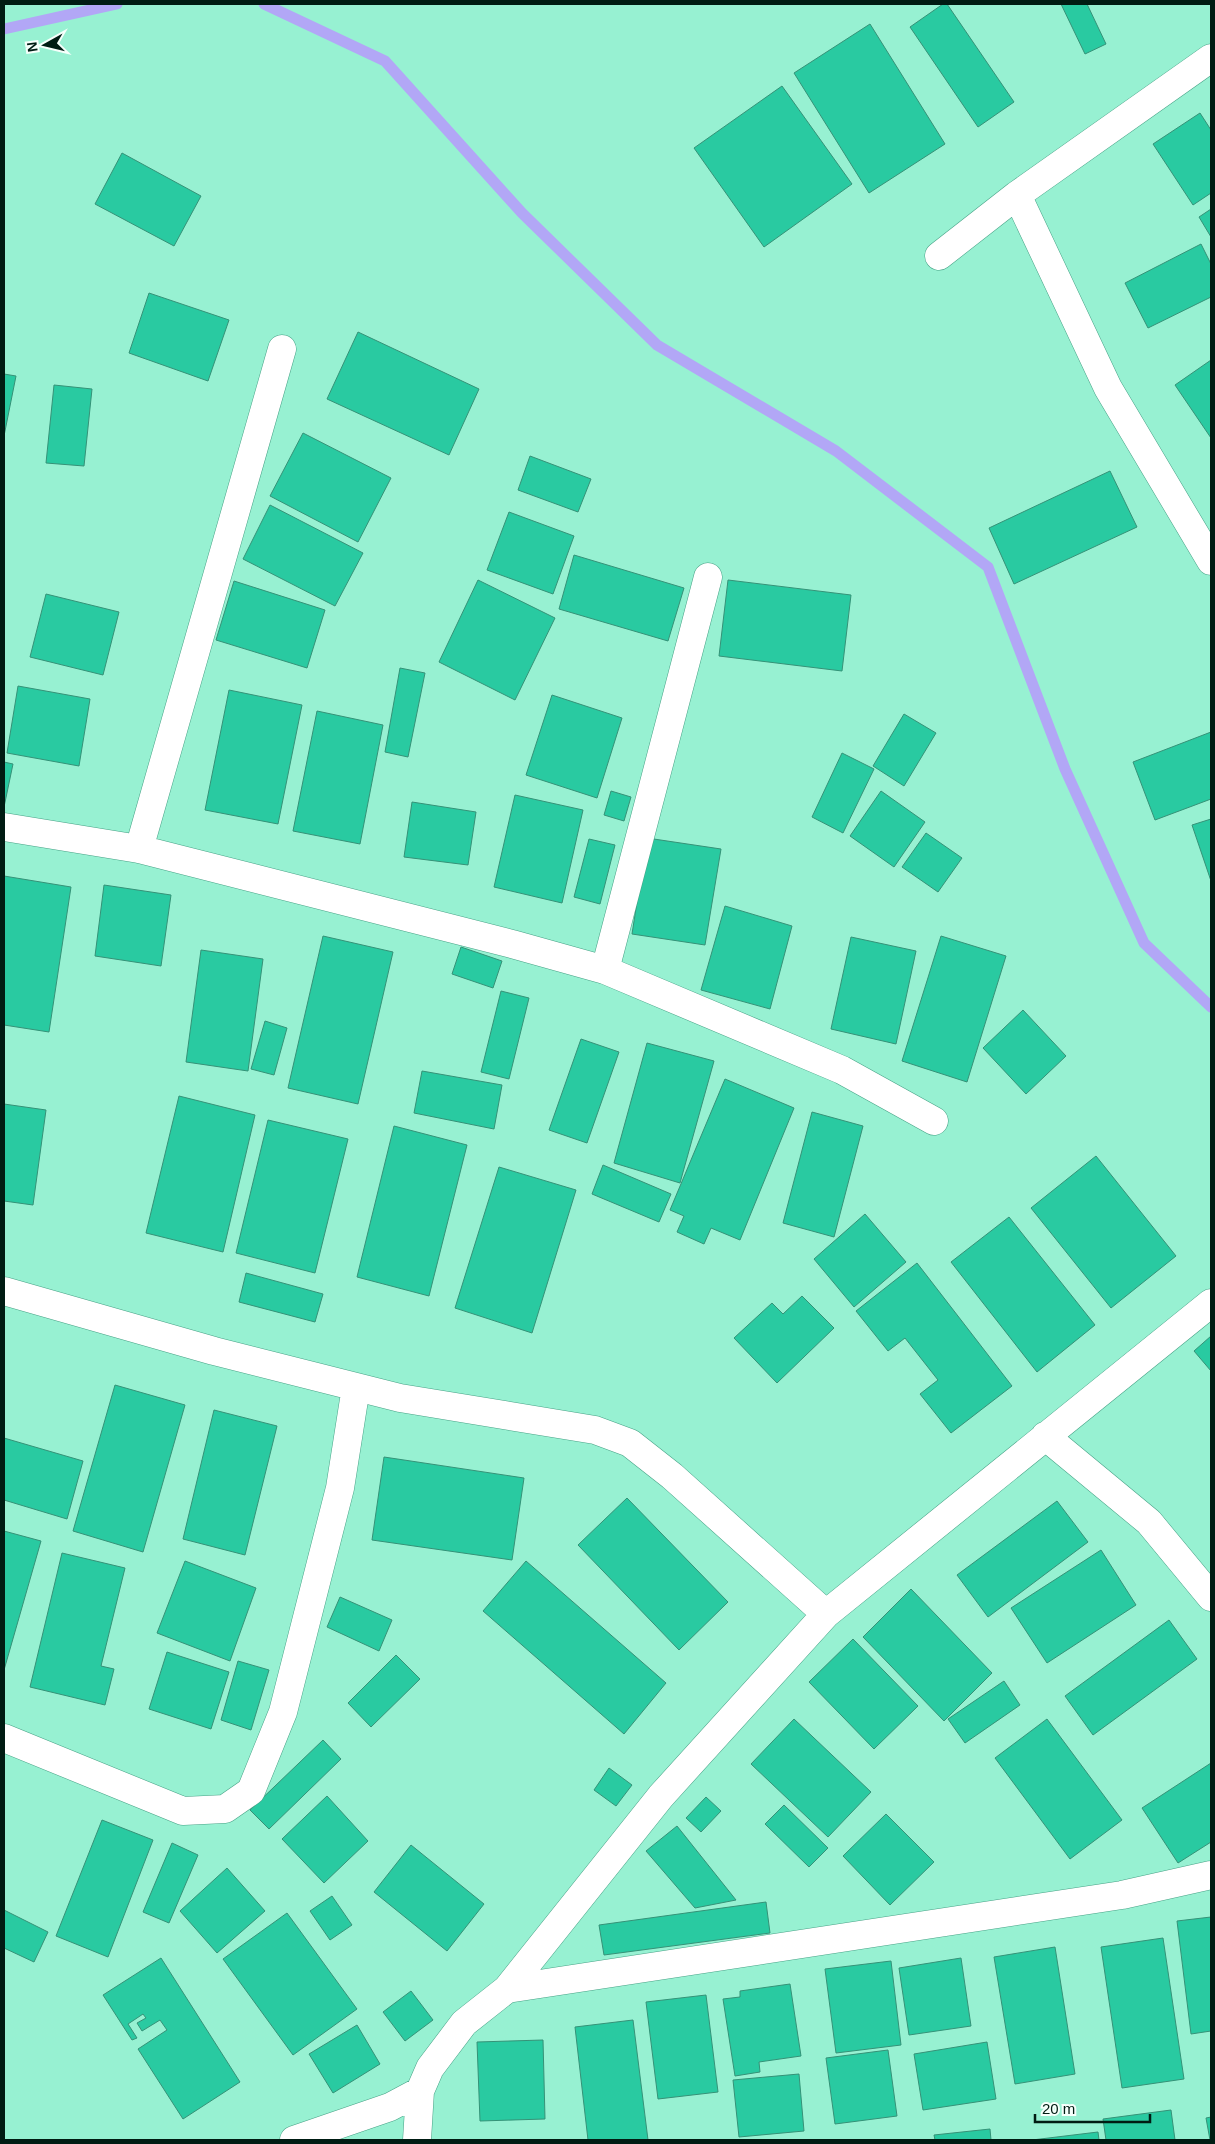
<svg xmlns="http://www.w3.org/2000/svg" width="1215" height="2144" font-family="Helvetica,sans-serif">
  <style>
    .lines { fill: none; stroke-linecap: round; stroke-linejoin: round }
    .stream { stroke: #b2a7f6; stroke-width: 11 }
    .building { fill: #29caa1; stroke: #359277 }
    .minor-casing { stroke: #47a286; stroke-width: 29 }
    .minor { stroke: #fff; stroke-width: 28 }
  </style>
  <rect width="100%" height="100%" fill="#97f1d2"/>
  <g class="lines">
    <path class="stream" d="M264,4L385,61L522,213L657,345L836,451L988,567L1065,769L1144,943L1211,1007
      M4,29L117,4"/>
  </g>
  <path class="building" d="M943,4H947L1014,102L978,127L910,27Z
    M1061,4H1087L1106,44L1085,54Z
    M870,24L945,144L869,193L794,73Z
    M782,86L852,184L764,247L694,148Z
    M1200,113L1211,130V193L1193,205L1153,144Z
    M122,153L201,196L174,246L95,204Z
    M1211,209V237L1199,217Z
    M1201,244L1211,264V297L1148,328L1125,283Z
    M149,293L229,320L208,381L129,353Z
    M358,332L479,389L449,455L327,399Z
    M1211,360V438L1175,385Z
    M4,374L16,376L4,436Z
    M54,385L92,389L84,466L46,463Z
    M303,433L391,478L358,542L270,496Z
    M530,456L591,479L578,512L518,490Z
    M1110,471L1137,527L1014,584L989,528Z
    M270,505L363,553L335,606L243,559Z
    M509,512L574,536L553,594L487,570Z
    M574,555L684,588L668,641L559,609Z
    M478,580L555,618L515,700L439,662Z
    M728,580L851,595L842,671L719,656Z
    M234,581L325,610L307,668L216,640Z
    M46,594L119,612L103,675L30,657Z
    M400,668L425,673L408,757L385,752Z
    M18,686L90,699L79,766L7,753Z
    M229,690L302,705L278,824L205,810Z
    M552,695L622,718L597,798L526,775Z
    M317,711L383,725L360,844L293,831Z
    M904,714L936,733L904,786L873,766Z
    M1211,732V799L1155,820L1133,762Z
    M842,753L874,769L843,833L812,817Z
    M4,762L13,764L4,807Z
    M611,791L631,797L624,821L604,815Z
    M881,791L925,822L894,867L850,836Z
    M515,795L583,810L562,903L494,887Z
    M412,802L476,812L468,865L404,857Z
    M1211,819V881L1192,825Z
    M926,833L962,858L938,892L902,867Z
    M647,838L721,849L705,945L632,934Z
    M589,839L615,845L600,904L574,897Z
    M4,876L71,887L49,1032L4,1025Z
    M104,885L171,895L161,966L95,956Z
    M725,906L792,926L770,1009L701,990Z
    M323,936L393,952L358,1104L288,1088Z
    M941,936L1006,956L967,1082L902,1061Z
    M851,937L916,951L896,1044L831,1029Z
    M461,947L502,961L493,988L452,974Z
    M201,950L263,959L248,1071L186,1062Z
    M501,991L529,998L509,1079L481,1072Z
    M1023,1010L1066,1056L1026,1094L983,1048Z
    M265,1021L287,1028L274,1075L251,1069Z
    M581,1039L619,1052L587,1143L549,1130Z
    M647,1043L714,1061L680,1183L614,1163Z
    M422,1071L502,1085L494,1129L414,1113Z
    M725,1079L794,1108L740,1240L711,1228L704,1244L677,1232L684,1216L670,1210Z
    M179,1096L255,1115L223,1252L146,1233Z
    M4,1104L46,1110L33,1205L4,1201Z
    M812,1112L863,1126L834,1237L783,1223Z
    M268,1120L348,1139L315,1273L236,1253Z
    M394,1126L467,1145L429,1296L357,1277Z
    M1096,1156L1176,1256L1111,1308L1031,1208Z
    M603,1165L671,1194L659,1222L592,1194Z
    M499,1167L576,1190L532,1333L455,1308Z
    M865,1214L906,1262L854,1307L814,1259Z
    M1009,1217L1095,1325L1037,1372L951,1262Z
    M917,1263L1012,1386L951,1433L920,1394L938,1380L905,1338L888,1351L856,1311Z
    M246,1273L323,1294L315,1322L239,1302Z
    M802,1296L834,1328L777,1383L734,1338L772,1303L783,1314Z
    M1211,1336V1371L1194,1351Z
    M115,1385L185,1405L143,1552L73,1531Z
    M214,1410L277,1426L245,1555L183,1539Z
    M4,1438L83,1461L67,1519L4,1500Z
    M384,1457L524,1478L512,1560L372,1540Z
    M627,1498L728,1602L679,1650L578,1545Z
    M1057,1501L1088,1542L988,1617L957,1575Z
    M4,1531L41,1541L4,1670Z
    M1101,1550L1136,1605L1047,1663L1011,1608Z
    M62,1553L125,1568L101,1666L114,1669L105,1705L30,1687Z
    M185,1561L256,1588L230,1661L157,1633Z
    M526,1561L666,1683L624,1734L483,1611Z
    M911,1589L992,1673L944,1721L863,1637Z
    M340,1597L392,1620L379,1651L327,1627Z
    M1169,1620L1197,1659L1093,1735L1065,1696Z
    M853,1639L918,1706L874,1749L809,1682Z
    M167,1652L229,1672L211,1729L149,1709Z
    M396,1655L420,1679L371,1727L348,1703Z
    M238,1661L269,1670L251,1730L221,1720Z
    M1004,1681L1020,1705L965,1743L948,1719Z
    M794,1719L871,1792L828,1837L751,1764Z
    M1047,1719L1122,1820L1070,1859L995,1758Z
    M323,1740L341,1759L269,1829L250,1810Z
    M1211,1763V1842L1178,1863L1142,1808Z
    M609,1768L632,1785L616,1806L594,1790Z
    M327,1796L368,1841L324,1883L282,1839Z
    M706,1797L721,1811L701,1832L686,1818Z
    M784,1805L828,1848L809,1867L765,1824Z
    M886,1814L934,1862L890,1905L843,1856Z
    M102,1820L153,1840L108,1957L56,1936Z
    M677,1826L736,1900L695,1908L646,1851Z
    M172,1843L198,1855L169,1923L143,1912Z
    M411,1845L484,1904L447,1951L374,1892Z
    M227,1868L265,1911L217,1953L180,1911Z
    M332,1896L352,1925L330,1940L310,1911Z
    M766,1902L770,1933L604,1955L599,1925Z
    M4,1910L48,1932L34,1962L4,1948Z
    M287,1913L357,2009L293,2055L223,1959Z
    M1211,1917V2031L1191,2034L1177,1921Z
    M1163,1938L1184,2079L1122,2088L1101,1947Z
    M1055,1947L1075,2074L1015,2084L994,1957Z
    M161,1958L240,2082L183,2119L138,2049L167,2030L160,2020L142,2031L137,2023L146,2018L143,2014L128,2024L137,2038L132,2040L103,1995Z
    M961,1958L971,2026L909,2035L899,1968Z
    M891,1961L901,2045L836,2053L825,1969Z
    M790,1984L801,2056L759,2062L760,2072L735,2076L723,1999L740,1997V1991Z
    M411,1991L433,2020L405,2041L383,2012Z
    M706,1995L718,2092L658,2099L646,2002Z
    M633,2020L648,2140H588L575,2027Z
    M357,2025L380,2064L333,2093L309,2054Z
    M543,2040L545,2119L480,2121L477,2042Z
    M987,2042L996,2099L923,2110L914,2054Z
    M888,2050L897,2116L835,2124L826,2058Z
    M799,2074L804,2131L739,2137L733,2080Z
    M1171,2110L1175,2140H1106L1103,2119Z
    M1211,2117V2140H1210L1206,2118Z
    M990,2129L991,2140H935L934,2135Z
    M1098,2132L1099,2140H1032Z"/>
  <g class="lines">
    <g class="minor-casing">
      <path id="minor" d="M1017,195L1108,388L1211,561
        M939,256L1017,195L1211,58
        M4,827L139,849L512,944L605,970L842,1070L934,1121
        M139,849L282,349
        M605,970L708,577
        M4,1291L214,1351L400,1398L595,1430L630,1443L672,1476L826,1614
        M1045,1436L1149,1522L1211,1597
        M4,1738L183,1811L225,1809L251,1791L283,1712L340,1488L356,1387
        M507,1989L1122,1895L1211,1875
        M294,2140L390,2107L420,2091
        M417,2140L420,2091L430,2068L464,2023L507,1989L661,1796L826,1614L1211,1303"/>
    </g>
    <use href="#minor" class="minor"/>
  </g>
  <rect width="1215" height="2144" fill="none" stroke="#001c13" stroke-width="10"/>
  <g transform="translate(45 45) rotate(262)" stroke="#f6fffb" stroke-width="4" paint-order="stroke">
  <path d="M0-4L9 19L0 12L-9 19Z" fill="#001c13"/>
  <text y="-8" font-size="14" font-weight="bold" text-anchor="middle" fill="#001c13">N</text>
  </g>
  <path d="M1035 2114v8h115v-8" fill="none" stroke="#001c13" stroke-width="2.5"/>
  <text x="1042" y="2114" font-size="15" fill="#001c13" stroke="#f6fffb" stroke-width="4" paint-order="stroke">20 m</text>
</svg>
